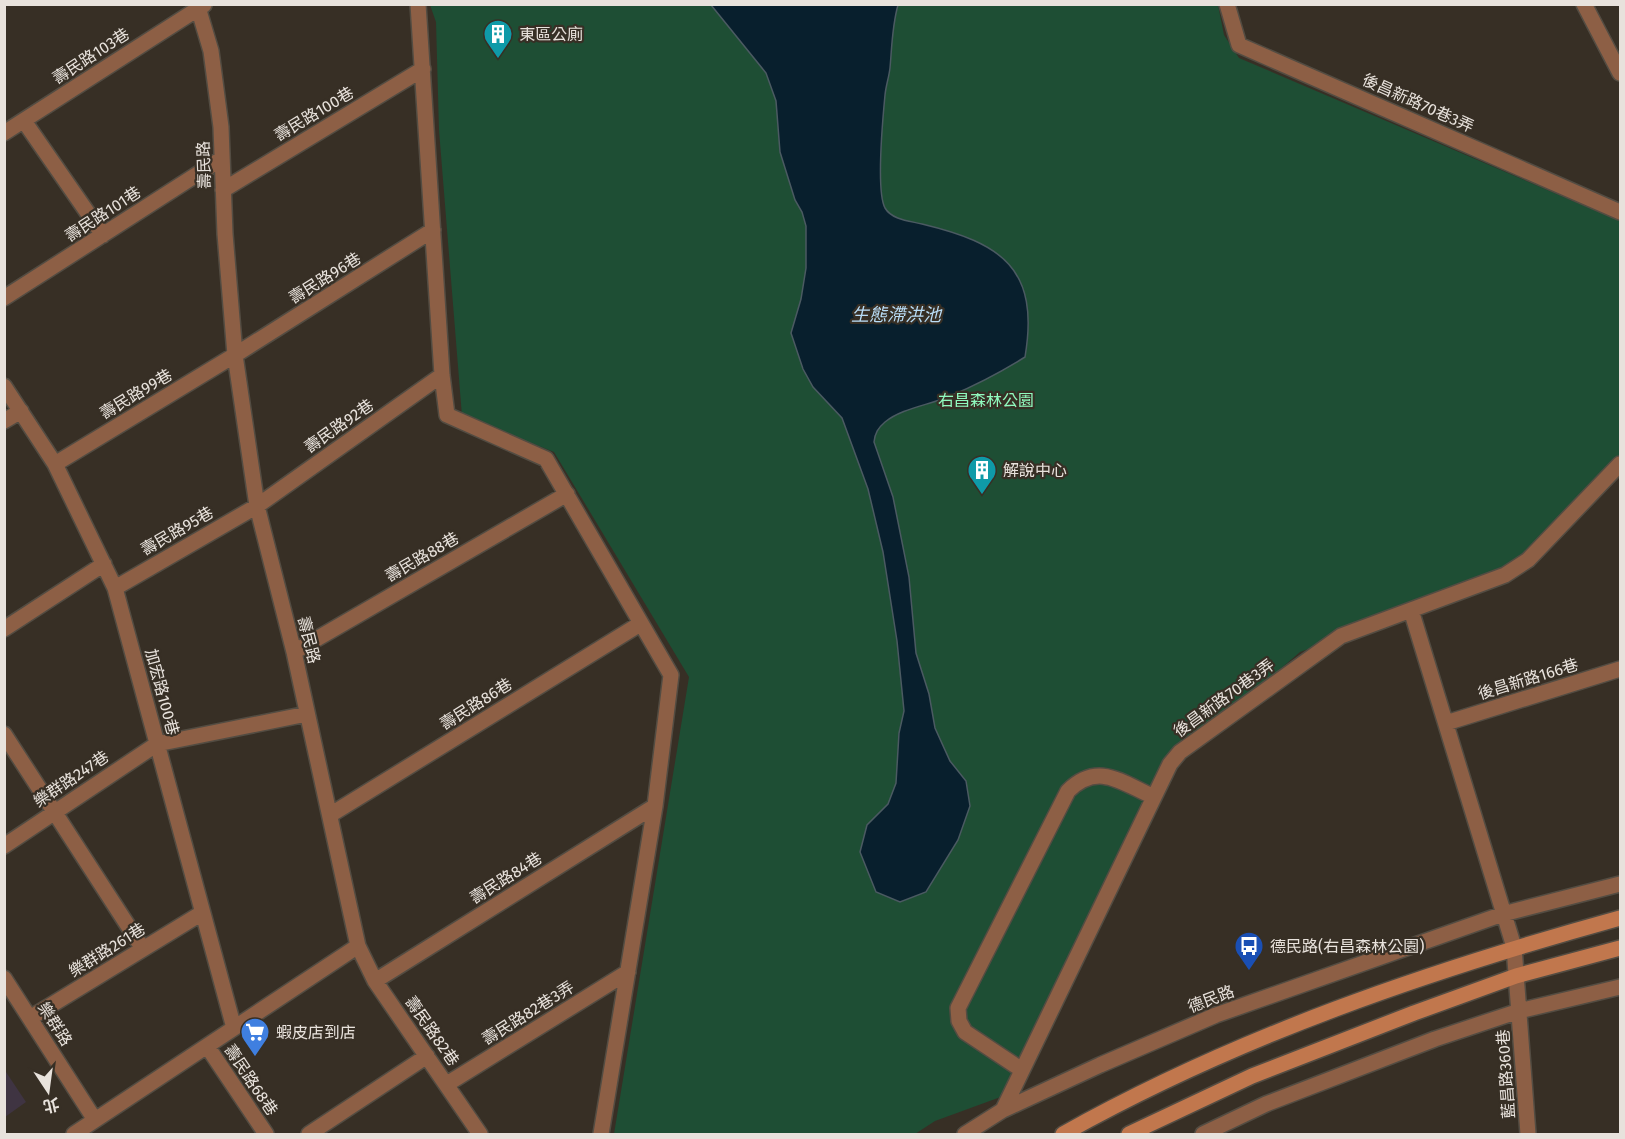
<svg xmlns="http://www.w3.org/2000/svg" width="1625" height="1139" font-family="'Fira Sans','Noto Sans TC',sans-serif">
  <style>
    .education { fill: #3f3442 }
    .green { fill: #1e4e34 }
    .water { fill: #081f2d; stroke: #4b5a62; stroke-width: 1.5 }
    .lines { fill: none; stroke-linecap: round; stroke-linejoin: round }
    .street-casing { stroke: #534c42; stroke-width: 18 }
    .secondary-casing { stroke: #534c42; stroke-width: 18 }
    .street { stroke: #8d5f45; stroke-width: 15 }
    .secondary { stroke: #c1774d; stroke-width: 15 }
    .labels { text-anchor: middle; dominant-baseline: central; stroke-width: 4.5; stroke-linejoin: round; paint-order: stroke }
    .poi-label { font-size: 16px; fill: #e8e2dc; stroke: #372f25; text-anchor: start }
    .street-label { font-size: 16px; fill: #e8e2dc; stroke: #372f25 }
    .park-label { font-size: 16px; fill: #90fabe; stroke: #372f25 }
    .water-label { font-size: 18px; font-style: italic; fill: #b9ddf7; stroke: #372f25 }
  </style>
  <rect width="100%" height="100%" fill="#372f25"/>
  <path class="education" d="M4,1069L26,1102L5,1117H4Z"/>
  <path class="green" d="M430,5H1218L1224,35L1239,58L1620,221V470L1508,575L1300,652L1168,766L1017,1091L935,1121L915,1134H614L689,677L554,452L462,416L439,130L436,22Z"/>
  <path class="water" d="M711,5H898C892,26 892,46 890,68C889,77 886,85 885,95C883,116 876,191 885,208C892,220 910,221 922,224C1001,243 1040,268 1025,357C1001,372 976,385 950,396C930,405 902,408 885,422C878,428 875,433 874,442L893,497L909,577L916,653L929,694L935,728L950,761L966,781L970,806L958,840L926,892L900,902L876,892L860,852L867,825L888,804L896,783L899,733L904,711L897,641L883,552L868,489L842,418L813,387L803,369L791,333L801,299L806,268V226L802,212L795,200L780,152L776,101L766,73Z"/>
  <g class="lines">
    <g class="street-casing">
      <path id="street" d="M418,4L442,375L447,415L546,459L671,675L655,806L601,1134
        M1227,4L1239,45L1620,212
        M1584,4L1620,73
        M24,121L103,235
        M4,133L204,5
        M223,190L423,69
        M4,298L221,159
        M4,386L55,464L115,588L234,1028
        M4,421L21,411
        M55,464L235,355L433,230
        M115,588L257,506L442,375
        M1411,610L1514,947L1528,1134
        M4,629L104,564
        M294,652L567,494
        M1446,723L1620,669
        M4,734L143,949
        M330,815L640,624
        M4,846L157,744L307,714
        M358,946L375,981L480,1134
        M4,978L95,1120
        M375,981L655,806
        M30,1018L202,913
        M207,1046L266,1134
        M1022,1070L965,1032L959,1021L958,1008L1068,791C1098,761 1122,783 1154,797
        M447,1084L628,972
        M1003,1110L1170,764L1180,752L1341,636L1505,575L1528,560L1620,464
        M74,1134L358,946L294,652L257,506L235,355L225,234L221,127L211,51L197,4
        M309,1134L427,1056
        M965,1134L1003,1110L1100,1065L1216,1015L1503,914L1620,884
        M1203,1134L1266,1104L1435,1039L1519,1011L1620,987"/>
    </g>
    <g class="secondary-casing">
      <path id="secondary" d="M1063,1134C1238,1036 1428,971 1620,918
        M1129,1134L1252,1076L1414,1013L1516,976L1620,948"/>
    </g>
    <use href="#street" class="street"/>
    <use href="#secondary" class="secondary"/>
  </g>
  <defs>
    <g id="building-pin" transform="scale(1.5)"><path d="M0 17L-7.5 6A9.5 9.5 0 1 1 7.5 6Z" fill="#0f9aa8" stroke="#372f25"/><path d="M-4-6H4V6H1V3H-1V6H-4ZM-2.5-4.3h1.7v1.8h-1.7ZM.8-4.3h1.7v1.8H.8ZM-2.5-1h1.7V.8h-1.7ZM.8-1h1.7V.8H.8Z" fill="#fff"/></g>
    <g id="bus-pin" transform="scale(1.5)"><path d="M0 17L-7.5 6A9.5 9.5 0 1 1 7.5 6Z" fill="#1a4fb4" stroke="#372f25"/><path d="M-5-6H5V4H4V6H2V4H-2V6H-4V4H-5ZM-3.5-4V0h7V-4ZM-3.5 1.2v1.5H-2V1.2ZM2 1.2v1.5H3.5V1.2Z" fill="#fff"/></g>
    <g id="supermarket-pin" transform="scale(1.5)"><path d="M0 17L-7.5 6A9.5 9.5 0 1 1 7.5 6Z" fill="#3f7fe0" stroke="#372f25"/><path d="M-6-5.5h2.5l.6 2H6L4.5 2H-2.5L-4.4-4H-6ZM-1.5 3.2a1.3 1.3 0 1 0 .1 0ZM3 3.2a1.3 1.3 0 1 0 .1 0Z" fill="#fff"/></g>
  </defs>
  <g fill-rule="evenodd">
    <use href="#building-pin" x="498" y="34"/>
    <use href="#building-pin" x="982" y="470"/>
    <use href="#bus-pin" x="1249" y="946"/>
    <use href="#supermarket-pin" x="255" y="1032"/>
  </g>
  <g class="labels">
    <g class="poi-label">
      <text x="519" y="34">東區公廁</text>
      <text x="1003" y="470">解說中心</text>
      <text x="1270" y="946">德民路(右昌森林公園)</text>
      <text x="276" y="1032">蝦皮店到店</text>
    </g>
    <g class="street-label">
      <text transform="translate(91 56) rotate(-33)">壽民路103巷</text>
      <text transform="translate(1418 103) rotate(24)">後昌新路70巷3弄</text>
      <text transform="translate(314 114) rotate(-31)">壽民路100巷</text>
      <text transform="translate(204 165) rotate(-92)">壽民路</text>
      <text transform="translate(103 214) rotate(-33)">壽民路101巷</text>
      <text transform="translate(325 278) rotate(-32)">壽民路96巷</text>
      <text transform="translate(136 394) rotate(-31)">壽民路99巷</text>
      <text transform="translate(339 426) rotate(-35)">壽民路92巷</text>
      <text transform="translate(177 531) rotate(-30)">壽民路95巷</text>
      <text transform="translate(422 557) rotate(-30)">壽民路88巷</text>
      <text transform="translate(309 640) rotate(76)">壽民路</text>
      <text transform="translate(1528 679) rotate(-17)">後昌新路166巷</text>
      <text transform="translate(162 692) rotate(75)">加宏路100巷</text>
      <text transform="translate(1224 698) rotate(-36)">後昌新路70巷3弄</text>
      <text transform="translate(476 704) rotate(-32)">壽民路86巷</text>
      <text transform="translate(71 779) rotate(-34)">樂群路247巷</text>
      <text transform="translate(506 878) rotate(-32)">壽民路84巷</text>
      <text transform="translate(107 950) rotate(-32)">樂群路261巷</text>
      <text transform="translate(1211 999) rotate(-21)">德民路</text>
      <text transform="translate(528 1013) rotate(-32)">壽民路82巷3弄</text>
      <text transform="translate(55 1024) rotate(57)">樂群路</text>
      <text transform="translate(432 1031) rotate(55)">壽民路82巷</text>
      <text transform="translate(1506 1074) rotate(-94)">藍昌路360巷</text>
      <text transform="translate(251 1080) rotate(56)">壽民路68巷</text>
    </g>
    <g class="park-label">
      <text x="986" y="400">右昌森林公園</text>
    </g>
    <g class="water-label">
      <text x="896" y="315">生態滯洪池</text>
    </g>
  </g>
  <rect width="1625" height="1139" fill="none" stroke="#e8e2dc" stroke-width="12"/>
  <g transform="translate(48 1091) rotate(167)" stroke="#372f25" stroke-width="4.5" paint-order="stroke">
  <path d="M0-4.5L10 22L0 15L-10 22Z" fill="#e8e2dc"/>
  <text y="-9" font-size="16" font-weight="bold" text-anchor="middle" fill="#e8e2dc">北</text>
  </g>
</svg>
